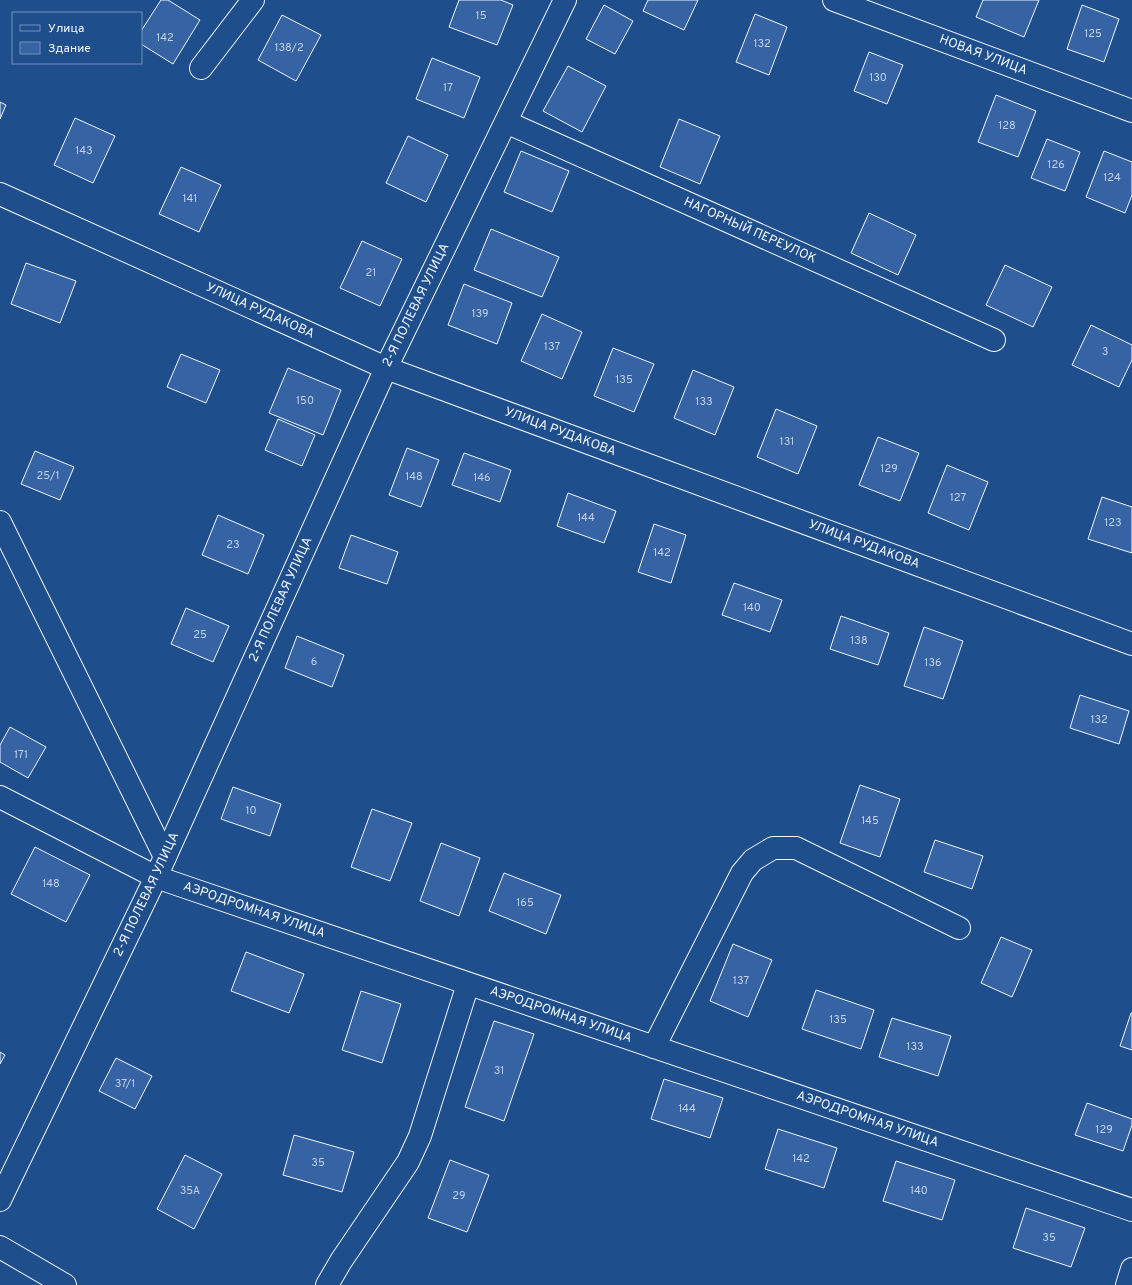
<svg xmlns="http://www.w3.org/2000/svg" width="1132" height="1285" font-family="Overpass,sans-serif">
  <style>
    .building { fill: #3563a3; stroke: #f2f6ff }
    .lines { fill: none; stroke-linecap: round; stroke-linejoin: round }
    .minor-casing { stroke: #f2f6ff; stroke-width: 24 }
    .major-casing { stroke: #f2f6ff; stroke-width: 24 }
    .minor { stroke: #1f4e8c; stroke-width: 22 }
    .major { stroke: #1f4e8c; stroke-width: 22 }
    .labels { text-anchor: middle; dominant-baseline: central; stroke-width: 3; stroke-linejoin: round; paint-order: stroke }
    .number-label { font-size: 11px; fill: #c3d1e8 }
    .street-label { font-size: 13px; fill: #f2f6ff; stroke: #1f4e8c }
  </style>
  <rect width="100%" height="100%" fill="#1f4e8c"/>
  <path class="building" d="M161,0H168L200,20L173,64L141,44V31Z
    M459,0H501L513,5L497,45L449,27Z
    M648,0H698L684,30L643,11Z
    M983,0H1039L1024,37L976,17Z
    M604,5L633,21L615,54L586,39Z
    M1082,5L1119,19L1104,62L1067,49Z
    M755,14L787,27L769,75L736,62Z
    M282,15L321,35L296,81L258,60Z
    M869,52L903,65L887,104L854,91Z
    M432,58L480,77L464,118L416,99Z
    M568,66L606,86L582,132L543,111Z
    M996,95L1036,111L1018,157L978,142Z
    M0,102L6,105L0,119Z
    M75,118L115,136L93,183L54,165Z
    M679,119L720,136L700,184L660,167Z
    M408,136L448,155L426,202L386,183Z
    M1047,139L1080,152L1065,191L1031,178Z
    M521,151L569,171L552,212L504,192Z
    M1104,151L1132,162V195L1125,213L1086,197Z
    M181,167L221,185L199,232L159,214Z
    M869,213L916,235L898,275L851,253Z
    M491,229L559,257L542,297L474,270Z
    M362,241L402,259L380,306L340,288Z
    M26,263L76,281L60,323L11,304Z
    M1005,265L1052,287L1033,327L986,305Z
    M464,284L512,303L497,344L448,325Z
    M542,314L582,332L562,379L521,361Z
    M1091,325L1132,345V360L1119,387L1072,365Z
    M613,348L654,364L634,412L594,396Z
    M181,354L220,370L206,403L167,387Z
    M288,368L341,390L323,435L269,413Z
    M693,370L734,387L715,435L674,418Z
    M776,409L817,426L798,474L757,457Z
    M278,419L315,435L302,466L265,450Z
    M878,437L919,453L900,501L859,485Z
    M407,448L439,460L421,507L389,495Z
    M35,451L74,467L60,500L21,484Z
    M464,453L511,470L500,502L452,485Z
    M947,465L988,482L969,530L928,513Z
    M568,493L616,511L604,543L557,526Z
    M1102,497L1132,507V553L1088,539Z
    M218,515L264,535L248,574L202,555Z
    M654,524L686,535L671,583L638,572Z
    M351,535L398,552L387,584L339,568Z
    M734,583L782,600L770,632L722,615Z
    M186,608L229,626L213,662L171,644Z
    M841,616L889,633L878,665L830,649Z
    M924,627L963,641L943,699L904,686Z
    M297,636L344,655L332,687L285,668Z
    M1080,695L1129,711L1119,744L1070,728Z
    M10,727L46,747L28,778L0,762V745Z
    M860,785L900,799L880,857L840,843Z
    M233,787L281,804L270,836L221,819Z
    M372,809L412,823L390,881L351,867Z
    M935,840L983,856L972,889L924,872Z
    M441,843L480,858L459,916L420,901Z
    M35,847L90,875L66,922L11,894Z
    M504,873L561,895L546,934L489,911Z
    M1001,937L1032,950L1012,997L981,983Z
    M733,944L772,960L748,1017L710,1001Z
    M246,952L304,974L289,1013L231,991Z
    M816,990L874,1010L861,1049L802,1029Z
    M361,991L401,1004L382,1063L342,1050Z
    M1131,1013H1132V1050L1120,1046Z
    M892,1018L951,1036L938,1076L879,1057Z
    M494,1021L534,1034L504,1121L465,1107Z
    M0,1052L5,1055L0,1064Z
    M116,1058L152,1076L135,1109L99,1091Z
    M664,1079L723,1098L710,1138L651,1119Z
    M1087,1103L1132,1119V1125L1123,1151L1075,1135Z
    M778,1129L837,1148L824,1188L765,1169Z
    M294,1135L354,1152L342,1192L283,1175Z
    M185,1155L222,1174L194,1229L157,1209Z
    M450,1160L489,1175L467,1232L428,1218Z
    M896,1161L955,1180L942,1220L883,1201Z
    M1026,1208L1085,1228L1071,1267L1013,1248Z"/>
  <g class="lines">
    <g class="minor-casing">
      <g id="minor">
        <path id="s1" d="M834,0L1132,111"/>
        <path d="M201,68L253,0"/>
        <path id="s2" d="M506,122L994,340"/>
        <path id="s3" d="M0,194L386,368L1132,644"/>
        <path d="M0,522L165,857"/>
        <path id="s4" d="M0,797L156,877L1132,1210"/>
        <path d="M654,1047L742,873L753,860L773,848H796L959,928"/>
        <path id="s5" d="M0,1200L156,877L386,368L565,0"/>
        <path d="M327,1285L341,1261L408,1162L420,1136L468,984"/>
        <path d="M1127,1285L1132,1269"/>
      </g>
    </g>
    <g class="major-casing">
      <path id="major" d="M0,1247L65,1285"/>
    </g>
    <use href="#minor" class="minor"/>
    <use href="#major" class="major"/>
  </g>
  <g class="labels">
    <g class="number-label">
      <text x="481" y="16">15</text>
      <text x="1093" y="34">125</text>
      <text x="165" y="38">142</text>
      <text x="762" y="44">132</text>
      <text x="289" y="48">138/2</text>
      <text x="878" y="78">130</text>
      <text x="448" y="88">17</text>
      <text x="1007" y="126">128</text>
      <text x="84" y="151">143</text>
      <text x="1056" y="165">126</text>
      <text x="1112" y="178">124</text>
      <text x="190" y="199">141</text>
      <text x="371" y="273">21</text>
      <text x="480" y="314">139</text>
      <text x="552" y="347">137</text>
      <text x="1105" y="352">3</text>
      <text x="624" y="380">135</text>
      <text x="305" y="401">150</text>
      <text x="704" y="402">133</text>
      <text x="787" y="442">131</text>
      <text x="889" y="469">129</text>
      <text x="48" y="476">25/1</text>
      <text x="414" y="477">148</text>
      <text x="482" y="478">146</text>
      <text x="958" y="498">127</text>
      <text x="586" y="518">144</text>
      <text x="1113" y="523">123</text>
      <text x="233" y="545">23</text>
      <text x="662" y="553">142</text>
      <text x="752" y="608">140</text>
      <text x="200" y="635">25</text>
      <text x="859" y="641">138</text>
      <text x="314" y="662">6</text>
      <text x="933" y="663">136</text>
      <text x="1099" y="720">132</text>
      <text x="21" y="755">171</text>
      <text x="251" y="811">10</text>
      <text x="870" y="821">145</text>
      <text x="51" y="884">148</text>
      <text x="525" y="903">165</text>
      <text x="741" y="981">137</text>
      <text x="838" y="1020">135</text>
      <text x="915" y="1047">133</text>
      <text x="499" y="1071">31</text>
      <text x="125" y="1084">37/1</text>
      <text x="687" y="1109">144</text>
      <text x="1104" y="1130">129</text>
      <text x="801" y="1159">142</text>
      <text x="318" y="1163">35</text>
      <text x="190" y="1191">35А</text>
      <text x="919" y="1191">140</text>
      <text x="459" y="1196">29</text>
      <text x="1049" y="1238">35</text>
    </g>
    <g class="street-label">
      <text stroke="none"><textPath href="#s1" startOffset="159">НОВАЯ УЛИЦА</textPath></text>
      <text stroke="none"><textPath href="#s2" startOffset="267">НАГОРНЫЙ ПЕРЕУЛОК</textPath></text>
      <text stroke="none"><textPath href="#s5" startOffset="987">2-Я ПОЛЕВАЯ УЛИЦА</textPath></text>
      <text stroke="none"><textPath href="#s3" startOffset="285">УЛИЦА РУДАКОВА</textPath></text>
      <text stroke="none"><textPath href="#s3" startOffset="609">УЛИЦА РУДАКОВА</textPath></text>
      <text stroke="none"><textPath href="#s3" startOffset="933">УЛИЦА РУДАКОВА</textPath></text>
      <text stroke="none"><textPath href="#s5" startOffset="663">2-Я ПОЛЕВАЯ УЛИЦА</textPath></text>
      <text stroke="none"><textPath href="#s5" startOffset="339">2-Я ПОЛЕВАЯ УЛИЦА</textPath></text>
      <text stroke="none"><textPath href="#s4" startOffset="279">АЭРОДРОМНАЯ УЛИЦА</textPath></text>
      <text stroke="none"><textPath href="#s4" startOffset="603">АЭРОДРОМНАЯ УЛИЦА</textPath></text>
      <text stroke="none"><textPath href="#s4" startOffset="927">АЭРОДРОМНАЯ УЛИЦА</textPath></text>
    </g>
  </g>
  <rect x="12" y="12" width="130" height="52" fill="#1f4e8c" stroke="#7391ba"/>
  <rect x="20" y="25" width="20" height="6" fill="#1f4e8c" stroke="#7391ba"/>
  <text x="48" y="32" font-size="12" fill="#f2f6ff">Улица</text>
  <rect x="20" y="42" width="20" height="12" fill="#3563a3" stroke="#7391ba"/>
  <text x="48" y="52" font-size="12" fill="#f2f6ff">Здание</text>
</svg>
